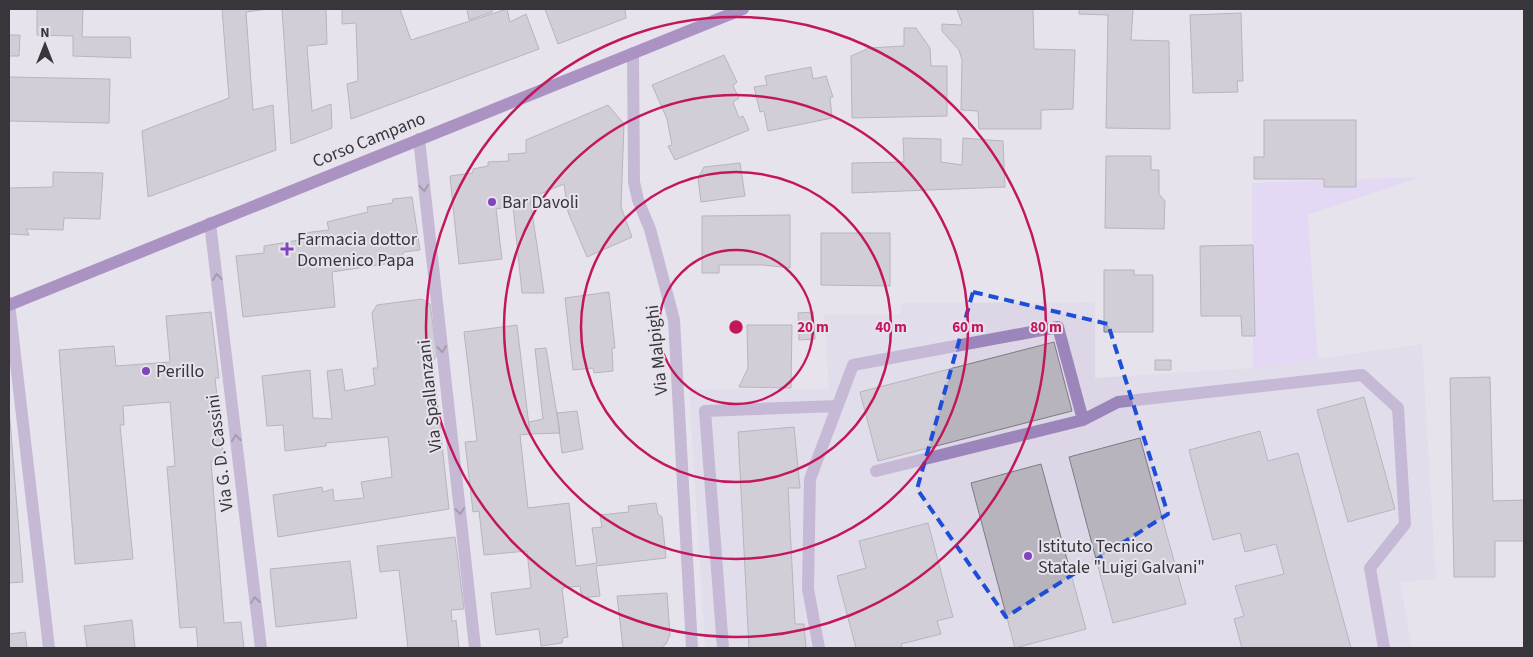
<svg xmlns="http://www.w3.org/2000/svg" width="1533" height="657" font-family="'Source Sans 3',sans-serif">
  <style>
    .built { fill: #dcd6e6 }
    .green { fill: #e1cdfd }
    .building { fill: #b8b4be; stroke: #7e7a83 }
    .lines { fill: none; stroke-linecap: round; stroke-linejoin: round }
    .minor { stroke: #9c85bb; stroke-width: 12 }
    .major { stroke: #612f91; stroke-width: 12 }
    .oneway { stroke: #514a5a }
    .marked { fill: none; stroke: #1d4ed8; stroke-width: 4; stroke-dasharray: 10 6; stroke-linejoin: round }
    .ring { fill: none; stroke: #c2185b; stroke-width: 2.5 }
    .poi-dot { fill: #8045bb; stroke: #e7e3ed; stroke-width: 2 }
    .labels { text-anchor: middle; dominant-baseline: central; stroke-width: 4; stroke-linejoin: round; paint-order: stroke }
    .street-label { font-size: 18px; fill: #38363a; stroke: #e7e3ed }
    .poi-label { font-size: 18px; fill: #38363a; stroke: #e7e3ed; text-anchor: start }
    .centre { fill: #c2185b; stroke: #e7e3ed; stroke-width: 2.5 }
    .ring-label { font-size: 15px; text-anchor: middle; font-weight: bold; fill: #c2185b; stroke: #e7e3ed; stroke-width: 4; stroke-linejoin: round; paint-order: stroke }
  </style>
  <rect width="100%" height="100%" fill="#e7e3ed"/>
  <path class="built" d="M1095,302V378L1253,368L1422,344L1436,579L1400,582L1412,648H705L689,389H829L824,315L900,314L902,303Z"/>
  <path class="green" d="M1421,177L1308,215L1318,359L1253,368L1252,183Z"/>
  <path class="building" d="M37,9H83L82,37H130L131,58L73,56V36L37,35Z
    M222,9H268L246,12L253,110L273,105L276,150L148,197L142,131L229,98Z
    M282,9H326L327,44L307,46L312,111L331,104L332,128L291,144Z
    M342,9H400L411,40L507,9L510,22L526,14L539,49L351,119L347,84L358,81L356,23L342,24Z
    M467,9H492V12L469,20Z
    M545,9H625L626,18L558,44Z
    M957,9H1033L1034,49L1075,50L1073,109L1041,110V129H979L978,111L961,110L962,60L959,50L942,31V24L960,25L962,23Z
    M1079,9H1133L1131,40L1169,41L1170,129L1106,128L1108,15L1079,14Z
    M1241,13L1243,81H1237L1238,92L1193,93L1190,15Z
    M904,28H916L930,48L931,66H947V116L852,118L851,56L869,48L904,46Z
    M9,35H20L19,56H9Z
    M724,55L737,82L733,86L739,98L733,102L739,118L743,116L749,130L675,160L668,146L672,145L667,119L652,85Z
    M811,67L813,79L826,76L833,97H830L832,118L768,131L764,111L760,112L754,87L767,85L765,76Z
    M9,77L110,79L109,123L9,121Z
    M608,105L624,124L621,207L632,237L587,257L568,212L564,184L530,198L544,293H522L513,206L496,209L502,259L459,264L450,176L473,173V169L488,166V162L509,161L508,154L526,153V140Z
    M1264,120H1356V187H1324V179H1254V157H1264Z
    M903,138L941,139V162L962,165L963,138L1003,141L1005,187L852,193V163L904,162Z
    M1106,156H1151V170H1159V194L1165,201L1164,229L1105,228Z
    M740,163L745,196L701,202L698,178L704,167Z
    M53,172L103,173L100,219L64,218L63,230L26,229L29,235L9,234V188L53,187Z
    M412,197L420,250L404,252L400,258L385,261V264L332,272L335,307L243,317L236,256L264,253V246L305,239L303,233L329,230L327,222L368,212L367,207L392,203L393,199Z
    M790,215V268L763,265H719V273H702V216Z
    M821,233H890V286L821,285Z
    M1253,245L1255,336H1242L1241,316H1201L1200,246Z
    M1104,270H1134V275H1153V332H1104Z
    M609,292L615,348H612L613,371L594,373L593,368L573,370L565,298Z
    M422,299L430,304L437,355L433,361L449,509L278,537L273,495L322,487L323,492L333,489L334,501L364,498L361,482L392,477L388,437L326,443V446L285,451L283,425L267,426L262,376L310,370L313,418L332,419L327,371L342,369L345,391L375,385L373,368H378L372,313L377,305Z
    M211,312L219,378H215L224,460L211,461L224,623L241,622L244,648H198L196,627L180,628L167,467L175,466L170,402L123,406L124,425H120L133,559L75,564L59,350L114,346L116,366L170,362L166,316Z
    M813,312L815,339L799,340L798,313Z
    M517,325L530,434L520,435L528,508L569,503L576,566L597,563L592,528L602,527L600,515L629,512L628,506L656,503L658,514L662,517L666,558L596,566L600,596L582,598L580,586L562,588L568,637L563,638L562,643L541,646L539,629L496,635L491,593L531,588L527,551L484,555L479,511L473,512L465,442L477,441L464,332Z
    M747,325H792L791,388L739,387L748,368Z
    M1054,342L1072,411L878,461L860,392Z
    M546,348L560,433L530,434L529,422L543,419L535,349Z
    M1155,360H1171V370H1155Z
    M1490,377L1493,501L1524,500V541H1495V577H1454L1450,378Z
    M1364,397L1395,509L1348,522L1317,410Z
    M9,408L23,582L9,583Z
    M577,411L583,449L562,453L557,413Z
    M794,427L800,488H788L795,624H804L806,648H749L738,432Z
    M1260,431L1268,461L1298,453L1351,648H1242L1234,619L1244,616L1235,586L1284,574L1276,544L1245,552L1240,533L1213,540L1189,450Z
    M1140,438L1186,604L1113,623L1069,457Z
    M1041,464L1086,629L1015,648L971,483Z
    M928,523L953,617L937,621L941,634L901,644L902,648H856L837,576L866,568L859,541Z
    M455,537L464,609L451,610L452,622L456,620L459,648H408L399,570L380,572L377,546Z
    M350,561L357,618L276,627L270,569Z
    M667,593L670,635L666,644L661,648H623L617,596Z
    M132,620L135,648H87L84,626Z
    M25,632L27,648H9V634Z"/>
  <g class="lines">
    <path class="minor" d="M633,53L634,182L638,200L650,229L674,320L692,648
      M419,139L475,648
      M210,223L261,648
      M9,303L49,648
      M876,471L1083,420
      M723,648L705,411L837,406
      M819,648L808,589L810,479L853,365L1058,327L1083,420L1118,402L1362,375L1398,408L1405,524L1370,568L1384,648"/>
    <path class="major" d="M9,305L743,9"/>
  </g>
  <defs><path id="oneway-chevron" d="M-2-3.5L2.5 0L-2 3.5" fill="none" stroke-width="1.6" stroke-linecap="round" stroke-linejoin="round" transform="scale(1.25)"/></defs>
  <g class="oneway">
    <use href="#oneway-chevron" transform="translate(424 188) rotate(84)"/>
    <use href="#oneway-chevron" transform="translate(217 277) rotate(-97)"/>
    <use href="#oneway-chevron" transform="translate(442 349) rotate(84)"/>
    <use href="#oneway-chevron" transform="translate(236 438) rotate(-97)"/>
    <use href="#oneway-chevron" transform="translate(460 511) rotate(84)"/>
    <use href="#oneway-chevron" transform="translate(255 600) rotate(-97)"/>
  </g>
  <path d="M0 0H1533V657H0ZM973,292L1108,324L1168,514L1006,617L917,489Z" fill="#e7e3ed" fill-opacity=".55" fill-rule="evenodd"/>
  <path class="marked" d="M973,292L1108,324L1168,514L1006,617L917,489Z"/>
  <g class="ring">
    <circle cx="736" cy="327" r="77"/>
    <circle cx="736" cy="327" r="155"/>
    <circle cx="736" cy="327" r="232"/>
    <circle cx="736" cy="327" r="310"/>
  </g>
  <g class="poi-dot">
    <circle cx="492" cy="202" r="5"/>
    <path d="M284.5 241.5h5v5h5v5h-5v5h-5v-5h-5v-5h5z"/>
    <circle cx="146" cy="371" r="5"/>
    <circle cx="1028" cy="556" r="5"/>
  </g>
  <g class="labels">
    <g class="street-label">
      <text transform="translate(369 140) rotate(-22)">Corso Campano</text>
      <text transform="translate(657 350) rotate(-96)">Via Malpighi</text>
      <text transform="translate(430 396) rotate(-96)">Via Spallanzani</text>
      <text transform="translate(220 453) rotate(-97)">Via G. D. Cassini</text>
    </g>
    <g class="poi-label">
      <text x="502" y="202">Bar Davoli</text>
      <text x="297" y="239">Farmacia dottor<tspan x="297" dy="21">Domenico Papa</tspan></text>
      <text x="156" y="371">Perillo</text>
      <text x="1038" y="546">Istituto Tecnico<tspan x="1038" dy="21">Statale "Luigi Galvani"</tspan></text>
    </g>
  </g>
  <circle cx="736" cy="327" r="8" class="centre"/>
  <g class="ring-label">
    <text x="813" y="332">20 m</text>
    <text x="891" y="332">40 m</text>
    <text x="968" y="332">60 m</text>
    <text x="1046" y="332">80 m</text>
  </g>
  <rect width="1533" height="657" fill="none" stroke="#38363a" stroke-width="20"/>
  <g transform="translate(45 45)" stroke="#e7e3ed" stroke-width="4" paint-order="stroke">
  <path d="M0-4L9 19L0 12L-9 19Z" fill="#38363a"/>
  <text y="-8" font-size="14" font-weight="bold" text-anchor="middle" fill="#38363a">N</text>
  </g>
</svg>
